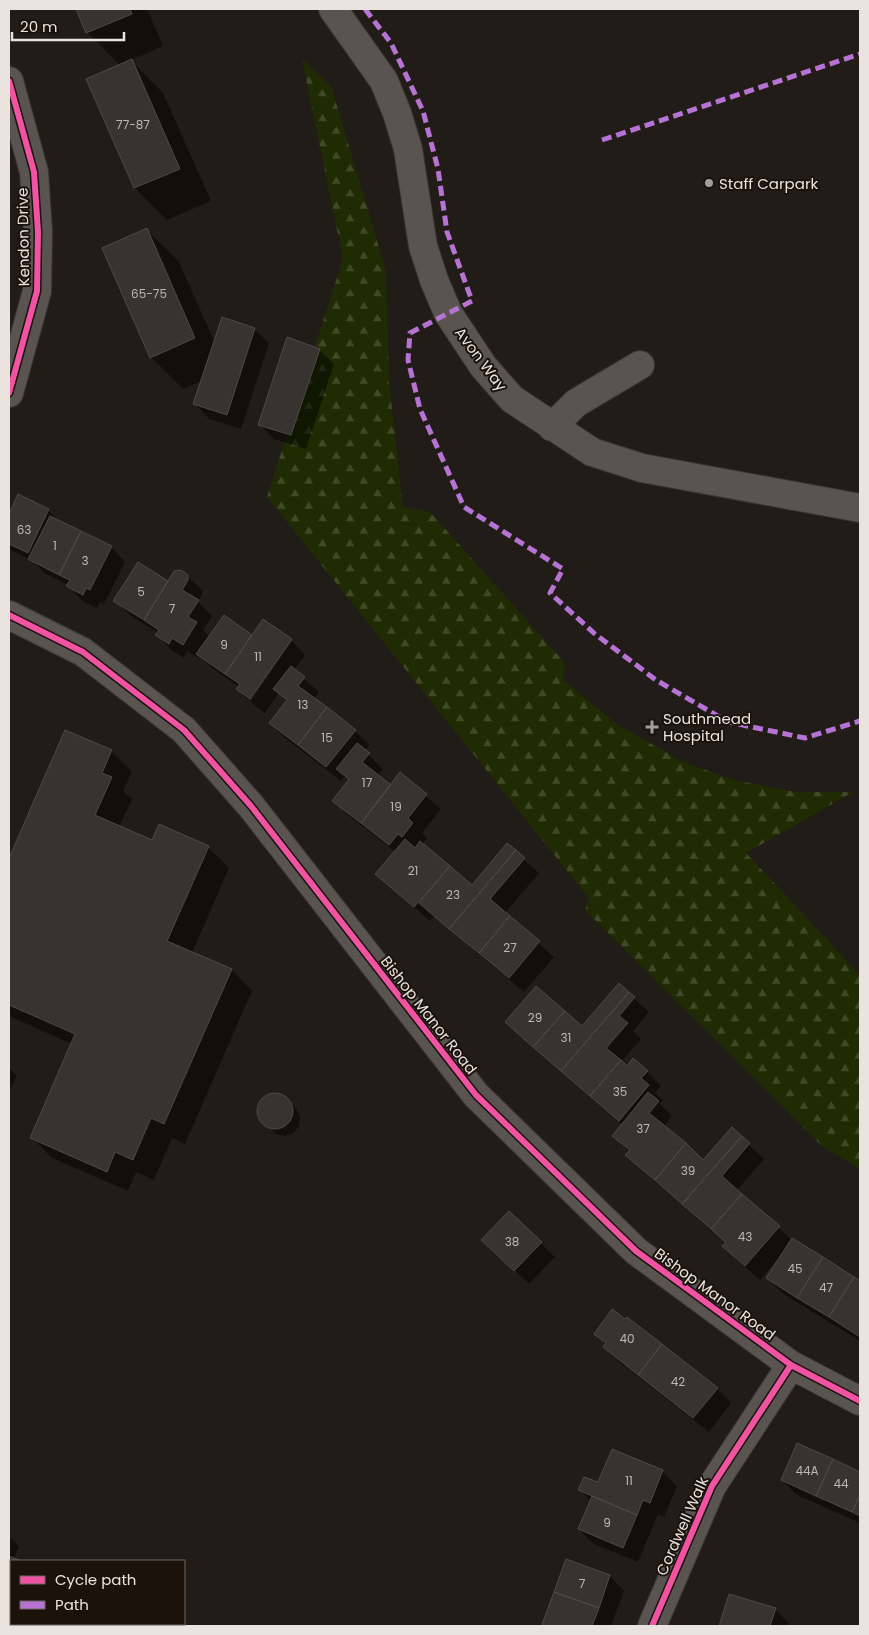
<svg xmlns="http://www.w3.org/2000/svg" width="869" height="1635" font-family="Poppins,sans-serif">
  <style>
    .forest { fill: url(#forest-firs) }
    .shadow { fill: #0007 }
    .building { fill: #383330; stroke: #4e4946 }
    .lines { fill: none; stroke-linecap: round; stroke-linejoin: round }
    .minor-casing { stroke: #3b3633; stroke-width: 30 }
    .minor { stroke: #595450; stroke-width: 28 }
    .quiet { stroke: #b673d3; stroke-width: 5; stroke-dasharray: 10 5; stroke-linecap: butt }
    .cycleway-casing { stroke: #1b120c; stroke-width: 9 }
    .cycleway { stroke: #f153a3; stroke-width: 6 }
    .poi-dot { fill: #a49d99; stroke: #1b120c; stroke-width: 2 }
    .labels { text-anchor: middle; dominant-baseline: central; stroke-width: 4; stroke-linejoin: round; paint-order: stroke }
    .number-label { font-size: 12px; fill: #beb7b2 }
    .poi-label { font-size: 15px; fill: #eae3de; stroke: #1b120c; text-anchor: start }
    .street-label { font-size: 15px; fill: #eae3de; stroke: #1b120c }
  </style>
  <defs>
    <pattern id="forest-firs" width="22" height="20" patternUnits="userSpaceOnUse" patternTransform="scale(1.25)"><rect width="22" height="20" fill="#1f2b03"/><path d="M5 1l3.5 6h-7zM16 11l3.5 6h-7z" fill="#404a27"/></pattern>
  </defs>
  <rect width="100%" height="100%" fill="#221c18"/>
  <path class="forest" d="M302,59L331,86L386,271L389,382L403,507L430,512L565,663L563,680L618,725L683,762L734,780L795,792H853L746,853L860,975V1169L822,1146L585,910L589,898L267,497L343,259Z"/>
  <path class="shadow" d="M77,9H147L163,46L131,60L163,93L211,201L167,220L135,188L88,79L120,65L88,33Z
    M147,230L179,262L215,343L254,329L269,343L241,429L209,419L195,404L202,381L183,389L151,357Z
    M319,350L334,364L306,449L274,439L260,424Z
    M19,496L48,510L60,522L111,547L125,562L104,604L100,602L97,608L82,601L68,585L44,573L35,563L9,549V517Z
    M187,576L202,590V595L198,602L212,616L203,630L210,637H252L263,621L292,641H289L248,700L237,689L239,687L212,668L200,655L198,658L187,651L184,658L171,650L157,635L158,633L130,615L115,601Z
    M292,641L305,655L294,670L319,692L314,699L355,731L369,745L365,751L383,769L377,776L391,787L400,774L441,809L422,833L427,838L422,844L472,886L507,844L539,873L505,913L554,957L524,992L434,916L430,921L377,874L396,852L348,815L333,800L350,780L345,776L341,781L285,738L270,723L287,702L279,693L265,713L250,702Z
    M66,731L111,751L132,772L123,791L132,799L119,827L153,842L208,847L229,868L192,953L232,970L252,991L185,1144L172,1138L154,1180L136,1172L128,1191L52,1158L31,1137L72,1044L9,1016V861Z
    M619,985L649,1012L633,1031L641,1039L621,1062L627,1068L647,1071L661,1086L655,1093L663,1100L660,1104L672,1116L663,1127L703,1161L732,1129L764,1159L737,1190L792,1240L860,1282V1341L782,1293L768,1278L778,1259L760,1280L738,1261L724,1246L726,1244L627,1155L630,1152L614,1136L623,1125L507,1022L582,1028Z
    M9,1068L17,1076L10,1089L9,1088Z
    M273,1094L282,1095L297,1109L300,1117L299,1126L294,1133L285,1136L276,1134L262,1121L258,1113L260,1104L265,1097Z
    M541,1243L555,1257L529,1284L498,1254Z
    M595,1333L717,1388L731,1403L709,1432L619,1362L604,1347L606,1345Z
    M798,1445L860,1474V1523L797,1495L782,1480Z
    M662,1471L677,1486L664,1517L658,1514L638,1562L594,1544L579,1529L591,1501L580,1490L599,1484Z
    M9,1536L19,1546L14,1559L18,1561H11V1614L9,1613Z
    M567,1561L610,1576L624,1591L611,1626H546L543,1624Z
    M730,1596L775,1609L790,1624L789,1626H721Z
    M41,1624H76L82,1626H40Z"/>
  <path class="building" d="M76,9H130L132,14L86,33Z
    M132,59L180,169L134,188L86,79Z
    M147,228L195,338L150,358L102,248Z
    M222,317L255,328L227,415L193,404Z
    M287,337L320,349L291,435L258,425Z
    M18,494L49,509L28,553L9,544V514Z
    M50,516L81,531L59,575L28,559Z
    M81,531L112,546L90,590L86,588L83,595L66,586L70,580L59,575Z
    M138,562L168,581L144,620L113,601Z
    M181,570L188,575V580L182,590L199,600L188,617L197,622L183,645L172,638L169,644L155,635L159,630L144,620L174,571Z
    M224,615L252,635L225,674L196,654Z
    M263,619L292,639L250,699L236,689L240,684L225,674Z
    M291,666L305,677L298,686L327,707L298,745L269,723L287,700L273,689Z
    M327,707L356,730L326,767L298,745Z
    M65,730L112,750L102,773L112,777L95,815L152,840L159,824L209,846L167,941L232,969L164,1124L151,1118L133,1160L115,1152L107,1172L30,1138L75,1034L9,1005V858Z
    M357,743L370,753L362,762L391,785L361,823L332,801L349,779L336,769Z
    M400,772L427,794L408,818L413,823L402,837L398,834L389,845L361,823Z
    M405,839L415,848L420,841L450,866L414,907L375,874Z
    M507,843L516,850L449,929L419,903L450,866L472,885Z
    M516,850L525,858L490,899L510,916L479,953L449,929Z
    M510,916L540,941L509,978L479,953Z
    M619,983L629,992L561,1071L533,1047L565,1011L582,1026Z
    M536,986L565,1011L533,1047L505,1022Z
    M629,992L635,997L619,1016L628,1023L606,1048L621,1060L590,1096L561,1071Z
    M633,1058L648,1071L641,1078L649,1085L619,1121L590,1096L621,1060L627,1066Z
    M648,1092L659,1101L649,1113L686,1143L655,1180L625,1155L630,1150L612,1136Z
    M257 1111a18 18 0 1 1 36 0a18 18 0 1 1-36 0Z
    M732,1127L742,1136L682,1204L655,1180L686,1143L703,1160Z
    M742,1136L750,1143L722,1176L742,1194L711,1229L682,1204Z
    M742,1194L780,1226L745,1266L722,1246L726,1243L711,1229Z
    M509,1211L542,1242L514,1271L481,1240Z
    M792,1238L823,1257L797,1298L766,1278Z
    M823,1257L854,1277L829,1317L797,1298Z
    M854,1277L860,1281V1337L829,1317Z
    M612,1309L625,1319L627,1317L662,1344L638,1375L603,1347L606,1343L594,1334Z
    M662,1344L718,1388L693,1418L638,1375Z
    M797,1443L833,1459L816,1496L781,1480Z
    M612,1449L663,1470L650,1503L643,1500L637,1515L578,1490L584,1477L598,1482Z
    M833,1459L860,1472V1495L852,1512L816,1496Z
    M860,1495V1516L852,1512Z
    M592,1496L637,1515L623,1548L578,1529Z
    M9,1556L22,1561H11V1607L9,1606Z
    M566,1559L610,1575L599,1608L554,1592Z
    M554,1592L599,1608L592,1626H547L542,1624Z
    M729,1594L776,1608L770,1626H719Z
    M40,1624H79L78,1626H39Z"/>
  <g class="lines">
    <g class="minor-casing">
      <path id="minor" d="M333,9L384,81L397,113L408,149L423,246L434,280L448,313L483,366L512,399L592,452L642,468L860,508
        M9,81L34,172L38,232L37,291L9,393
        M552,427L576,403L640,365
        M9,615L83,652L184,730L251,806L476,1095L636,1251L791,1365L860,1401
        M652,1626L712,1486L791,1365"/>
    </g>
    <use href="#minor" class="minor"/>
    <path class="quiet" d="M365,9L391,43L423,111L438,169L447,232L472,301L410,333L408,360L420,409L464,507L563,569L550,593L595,634L656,680L728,722L805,738L860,721
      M602,140L860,54"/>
    <g class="cycleway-casing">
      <path id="cycleway" d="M9,81L34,172L38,232L37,291L9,393
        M9,615L83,652L184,730L251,806L476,1095L636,1251L791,1365L860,1401
        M652,1626L712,1486L791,1365"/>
    </g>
    <use href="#cycleway" class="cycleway"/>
  </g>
  <g class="poi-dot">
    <circle cx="709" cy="183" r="5"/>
    <path d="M649.5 719.5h5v5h5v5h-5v5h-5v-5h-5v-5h5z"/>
  </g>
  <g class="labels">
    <g class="number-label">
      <text x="133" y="124">77-87</text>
      <text x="149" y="293">65-75</text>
      <text x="24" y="529">63</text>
      <text x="55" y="545">1</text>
      <text x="85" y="560">3</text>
      <text x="141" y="591">5</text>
      <text x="172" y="608">7</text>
      <text x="224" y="644">9</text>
      <text x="258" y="656">11</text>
      <text x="303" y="704">13</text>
      <text x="327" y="737">15</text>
      <text x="367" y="782">17</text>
      <text x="396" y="806">19</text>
      <text x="413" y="870">21</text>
      <text x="453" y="894">23</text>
      <text x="510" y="947">27</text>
      <text x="535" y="1017">29</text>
      <text x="566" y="1037">31</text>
      <text x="620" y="1091">35</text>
      <text x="643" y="1128">37</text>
      <text x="688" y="1170">39</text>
      <text x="745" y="1236">43</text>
      <text x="512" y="1241">38</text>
      <text x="795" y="1268">45</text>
      <text x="826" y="1287">47</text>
      <text x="627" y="1338">40</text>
      <text x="678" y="1381">42</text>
      <text x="807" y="1470">44A</text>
      <text x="629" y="1480">11</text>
      <text x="841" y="1483">44</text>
      <text x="607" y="1522">9</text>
      <text x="582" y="1583">7</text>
    </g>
    <g class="poi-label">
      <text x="719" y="183">Staff Carpark</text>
      <text x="663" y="718">Southmead<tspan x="663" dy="17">Hospital</tspan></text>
    </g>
    <g class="street-label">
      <text transform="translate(23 237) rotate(-91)">Kendon Drive</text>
      <text transform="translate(481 359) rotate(53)">Avon Way</text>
      <text transform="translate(429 1015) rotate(52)">Bishop Manor Road</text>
      <text transform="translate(715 1294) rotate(36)">Bishop Manor Road</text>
      <text transform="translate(682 1526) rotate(-66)">Cordwell Walk</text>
    </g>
  </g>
  <rect width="869" height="1635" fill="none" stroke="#eae3de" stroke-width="20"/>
  <rect x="10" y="1560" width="175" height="65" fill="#1b120c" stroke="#6e6660"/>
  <rect x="20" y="1576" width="25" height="8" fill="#f153a3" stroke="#6e6660"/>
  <text x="55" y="1585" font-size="15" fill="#eae3de">Cycle path</text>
  <rect x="20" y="1601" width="25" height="8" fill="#b673d3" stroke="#6e6660"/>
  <text x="55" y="1610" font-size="15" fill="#eae3de">Path</text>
  <path d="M12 32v8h112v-8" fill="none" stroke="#eae3de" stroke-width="2.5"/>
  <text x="20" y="32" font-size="15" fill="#eae3de" stroke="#1b120c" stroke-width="4" paint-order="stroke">20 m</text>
</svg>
